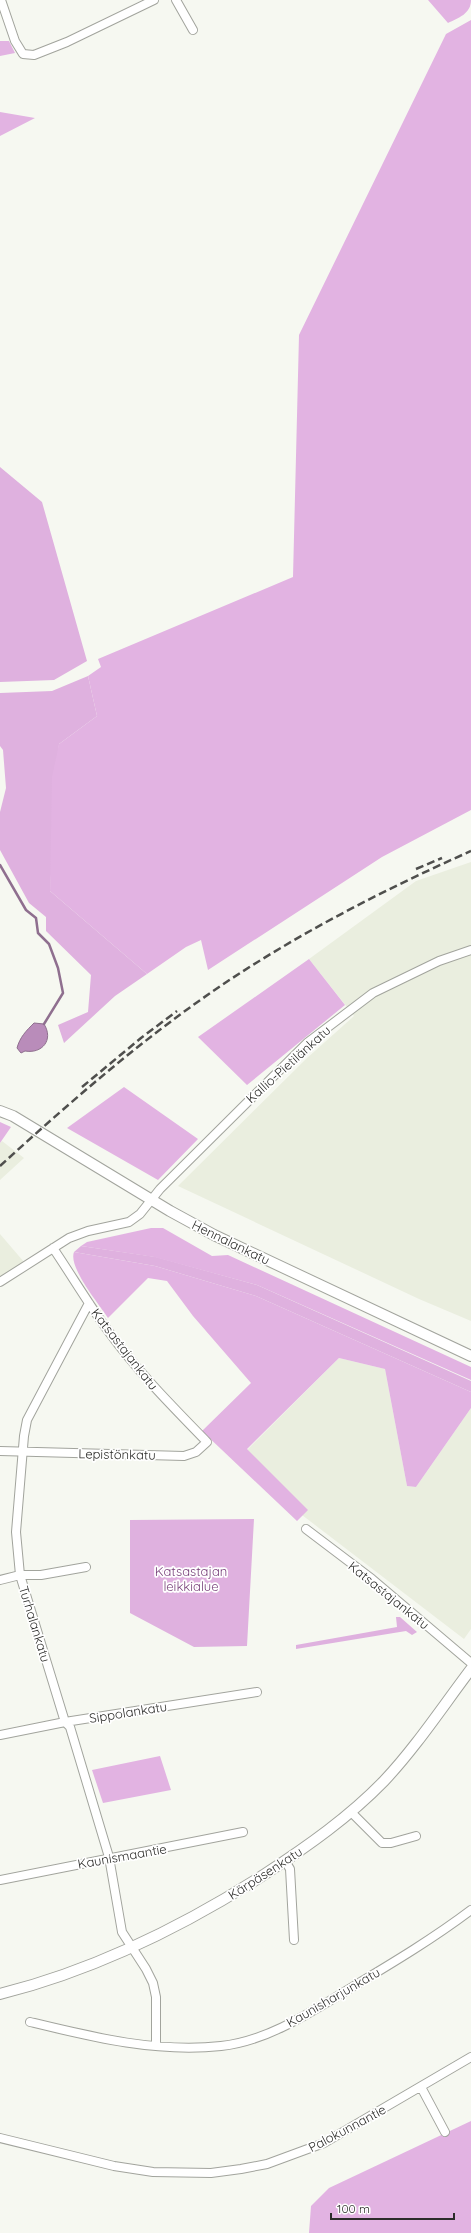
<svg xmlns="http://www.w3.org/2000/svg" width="471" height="2233" font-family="Quicksand,sans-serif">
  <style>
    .built { fill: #eaeedf }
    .green { fill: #dfb1df }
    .forest { fill: #e2b3e2 }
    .water { fill: #b98cba; stroke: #8f6f8f }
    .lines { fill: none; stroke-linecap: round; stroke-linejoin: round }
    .stream { stroke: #8f6f8f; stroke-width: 2.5 }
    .minor-casing { stroke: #a2a49d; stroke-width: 10 }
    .tertiary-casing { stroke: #a2a49d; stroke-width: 12 }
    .minor { stroke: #fff; stroke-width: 8 }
    .tertiary { stroke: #fff; stroke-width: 10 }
    .rail { stroke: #4f4f4d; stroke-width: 2.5; stroke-dasharray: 8 4; stroke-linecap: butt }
    .labels { text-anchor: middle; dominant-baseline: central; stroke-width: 3.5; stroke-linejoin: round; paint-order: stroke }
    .street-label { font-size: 13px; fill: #2c2c2a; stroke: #fff }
    .park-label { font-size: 13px; fill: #753d77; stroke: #fff }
  </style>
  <rect width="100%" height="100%" fill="#f6f8f1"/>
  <path class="built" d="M471,862V1321L419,1299L178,1186L306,1059L354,1016L309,959L416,881Z
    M2,1141L24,1158L0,1180V1143Z
    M0,1234L24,1262L0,1277Z
    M339,1358L385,1369L407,1486L416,1487L471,1408V1629L464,1639L302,1515L307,1510L247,1450Z"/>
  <path class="green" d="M0,467L42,502L87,661L54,680L0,682Z
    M88,676L97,716L59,744L50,891L147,974L115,996L64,1043L58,1025L88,1012L91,975L46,931V917L29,903L0,850V812L6,788L3,750L0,746V693L52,691Z
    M81,1246L156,1257L257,1285L471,1381V1392L256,1296L155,1266L74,1252Z
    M254,1519L247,1646L194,1647L130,1613V1520Z
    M396,1617H400L417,1632L412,1635L406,1631L296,1649V1645L397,1627Z"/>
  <path class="forest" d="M428,0H471C471,14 458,18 448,23Z
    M471,20V810L382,857L208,970L201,940L186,947L147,974L50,891L52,777L59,744L97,716L88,676L101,667L98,659L293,577L299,335L446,34Z
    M0,41H9L15,53L0,56Z
    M0,112L35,118L0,136Z
    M309,959L345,1005L247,1085L198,1037Z
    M124,1087L198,1139L158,1180L67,1128Z
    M0,1122L11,1127L0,1143Z
    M151,1228H163L212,1256L228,1255L471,1367V1380L257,1285L154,1257L81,1246L87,1242Z
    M74,1252L155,1266L256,1296L471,1392V1408L416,1487L407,1486L385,1369L339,1358L247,1449L308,1510L297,1521L202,1431L251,1383L193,1316L167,1281L148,1278L108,1318C99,1304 68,1267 74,1252Z
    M160,1756L171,1790L103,1803L92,1770Z
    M471,2121V2233H309L311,2206L329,2188Z"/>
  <path class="water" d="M34,1023L44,1024C54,1040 42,1054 25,1051L21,1053L17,1048C20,1037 26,1031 34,1023Z"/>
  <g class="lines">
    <path class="stream" d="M0,865L26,910L36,918L38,933L49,944L58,968L63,993L44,1024"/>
    <g class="minor-casing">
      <path id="minor" d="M1,0L15,41L23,54L34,55L67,42L154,0
        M176,0L193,30
        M0,1282L69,1238L88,1231L129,1222L140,1214L160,1189L307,1043L373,993L439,961L471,950
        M89,1303L27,1420L24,1436L16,1532L20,1575L65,1722L70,1727L109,1857L122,1932L146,1969L153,1983L156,1997V2045
        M0,1451L184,1456L196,1452L207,1442C173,1407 138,1372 109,1332C89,1305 72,1276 53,1248
        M306,1529L372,1579L471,1663
        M0,1580L20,1575H41L86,1567
        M0,1735L65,1722L257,1692
        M351,1812L382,1843H391L416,1836
        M285,1861L290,1869L294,1940
        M0,1880L243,1832
        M30,2022C92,2037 156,2053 221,2046C269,2041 314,2010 354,1986C394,1962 434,1938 471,1910
        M421,2087L445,2132
        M0,2138L114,2166L153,2172L211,2173L241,2169L267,2164L324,2143L471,2057"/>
    </g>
    <g class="tertiary-casing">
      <path id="tertiary" d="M0,1111L13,1116L170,1211L214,1235L471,1356
        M0,1994C95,1970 184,1926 265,1874C308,1846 349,1817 384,1781C416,1747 443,1706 471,1669"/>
    </g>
    <use href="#minor" class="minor"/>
    <use href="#tertiary" class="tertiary"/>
    <path class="rail" d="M416,869L442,858
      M82,1087L141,1038L177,1011
      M0,1166C80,1093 164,1020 256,963C325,920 397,884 471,851"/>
  </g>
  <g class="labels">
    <g class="street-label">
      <text transform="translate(288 1064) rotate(-42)">Kallio-Pietilänkatu</text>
      <text transform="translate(231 1242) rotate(26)">Hennalankatu</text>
      <text transform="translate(125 1349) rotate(52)">Katsastajankatu</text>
      <text transform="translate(117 1454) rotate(1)">Lepistönkatu</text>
      <text transform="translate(389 1595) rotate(39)">Katsastajankatu</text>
      <text transform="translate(35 1624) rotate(73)">Turhalankatu</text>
      <text transform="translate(128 1712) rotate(-9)">Sippolankatu</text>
      <text transform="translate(122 1856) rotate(-10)">Kaunismaantie</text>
      <text transform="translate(265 1873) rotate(-33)">Kärpäsenkatu</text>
      <text transform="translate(333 1997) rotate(-30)">Kaunisharjunkatu</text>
      <text transform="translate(347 2128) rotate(-28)">Palokunnantie</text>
    </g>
    <g class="park-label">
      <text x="191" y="1571">Katsastajan<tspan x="191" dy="15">leikkialue</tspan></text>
    </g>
  </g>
  <path d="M331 2213v6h123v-6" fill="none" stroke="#2c2c2a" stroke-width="2"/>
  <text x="337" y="2213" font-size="12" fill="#2c2c2a" stroke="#ffffff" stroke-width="3" paint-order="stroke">100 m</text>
</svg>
